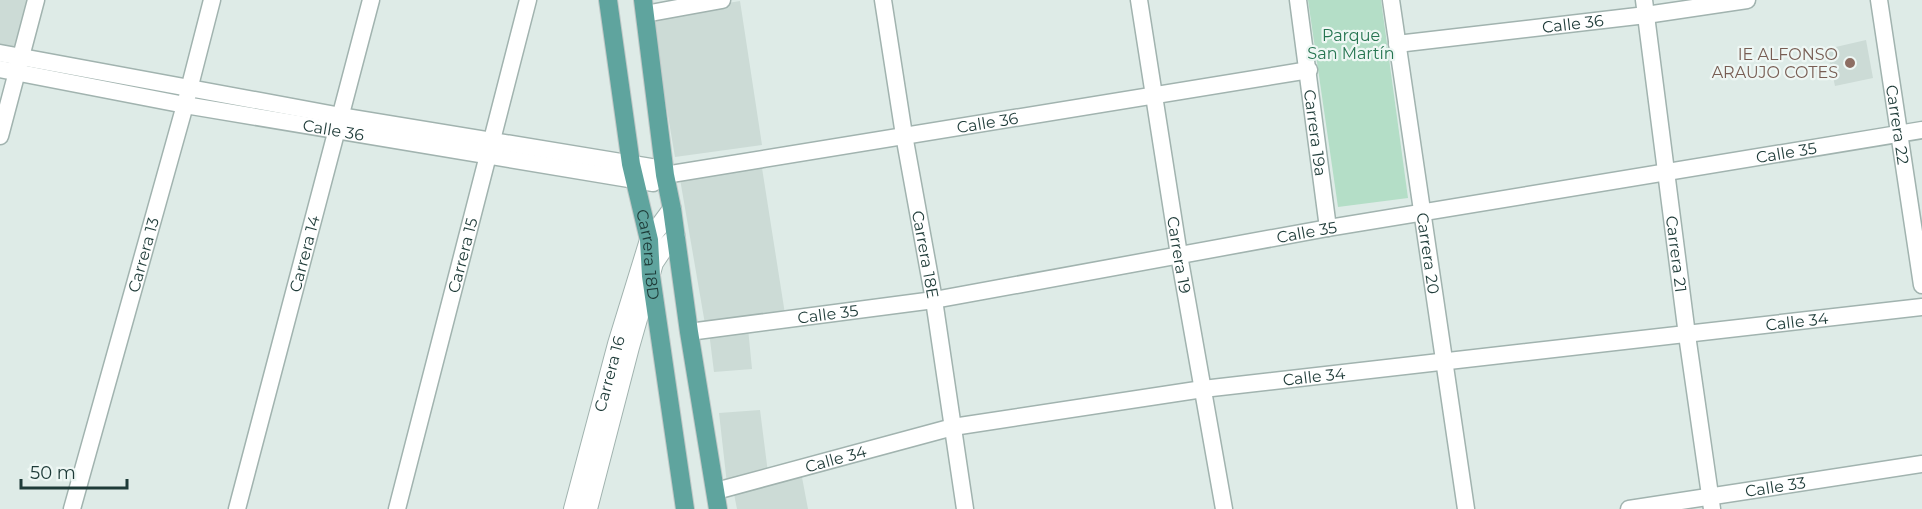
<svg xmlns="http://www.w3.org/2000/svg" width="1922" height="509" font-family="Montserrat,sans-serif">
  <style>
    .built { fill: #ccdbd6 }
    .green { fill: #b4dec7 }
    .lines { fill: none; stroke-linecap: round; stroke-linejoin: round }
    .minor-casing { stroke: #a1b3af; stroke-width: 19 }
    .tertiary-casing { stroke: #a1b3af; stroke-width: 20 }
    .primary-casing { stroke: #c0c8c7; stroke-width: 20 }
    .minor { stroke: #fff; stroke-width: 16 }
    .tertiary { stroke: #fff; stroke-width: 18 }
    .primary { stroke: #5fa49e; stroke-width: 18 }
    .education-dot { fill: #8d6e63; stroke: #eef7f4; stroke-width: 2 }
    .labels { text-anchor: middle; dominant-baseline: central; stroke-width: 4.5; stroke-linejoin: round; paint-order: stroke }
    .street-label { font-size: 16px; fill: #1e3b38; stroke: #eef7f4 }
    .park-label { font-size: 16px; fill: #267551; stroke: #eef7f4 }
    .education-label { font-size: 16px; fill: #785e54; stroke: #eef7f4; text-anchor: end }
  </style>
  <rect width="100%" height="100%" fill="#deebe7"/>
  <path class="built" d="M0,0H31L16,55L0,52Z
    M740,1L762,145L675,157L651,16Z
    M1866,40L1873,78L1835,86L1827,49Z
    M762,168L785,314L705,324L680,179Z
    M748,328L752,369L714,372L709,332Z
    M760,410L768,473L727,484L719,413Z
    M801,472L808,509H737L733,489Z"/>
  <path class="green" d="M1308,0H1381L1408,198L1338,207Z"/>
  <g class="lines">
    <g class="minor-casing">
      <g id="minor">
        <path id="s1" d="M883,0L904,135L934,300L965,509"/>
        <path id="s2" d="M1139,0L1179,255L1224,509"/>
        <path id="s3" d="M1298,0L1328,228"/>
        <path id="s4" d="M1391,0L1466,509"/>
        <path id="s5" d="M1644,0L1687,335L1712,509"/>
        <path id="s6" d="M1879,0L1922,285"/>
        <path d="M645,14L722,0"/>
        <path id="s7" d="M1397,44L1646,15L1747,0"/>
        <path d="M0,53L341,116L651,167L665,175"/>
        <path id="s8" d="M0,69L185,105L653,183L665,175L1309,70"/>
        <path d="M0,136L36,0"/>
        <path id="s9" d="M689,332L934,300L1328,228L1922,130"/>
        <path id="s10" d="M716,491L953,427L1203,389L1922,307"/>
        <path id="s11" d="M72,509L185,105L212,0"/>
        <path id="s12" d="M237,509L371,0"/>
        <path id="s13" d="M397,509L528,0"/>
        <path id="s14" d="M1629,509L1922,464"/>
      </g>
    </g>
    <g class="tertiary-casing">
      <g id="tertiary">
        <path id="s15" d="M573,509L617,344L649,240L672,209"/>
        <path d="M588,509L630,347L654,263L664,248L676,237"/>
      </g>
    </g>
    <g class="primary-casing">
      <g id="primary">
        <path id="s16" d="M608,0L631,164L649,240L651,276L685,509"/>
        <path d="M643,0L665,175L672,209L689,332L718,509"/>
      </g>
    </g>
    <use href="#minor" class="minor"/>
    <use href="#tertiary" class="tertiary"/>
    <use href="#primary" class="primary"/>
  </g>
  <circle class="education-dot" cx="1850" cy="63" r="6"/>
  <g class="labels">
    <g class="street-label">
      <text stroke="none"><textPath href="#s7" startOffset="177">Calle 36</textPath></text>
      <text stroke="none"><textPath href="#s8" startOffset="1004">Calle 36</textPath></text>
      <text stroke="none"><textPath href="#s6" startOffset="126">Carrera 22</textPath></text>
      <text stroke="none"><textPath href="#s8" startOffset="339">Calle 36</textPath></text>
      <text stroke="none"><textPath href="#s3" startOffset="134">Carrera 19a</textPath></text>
      <text stroke="none"><textPath href="#s9" startOffset="1112">Calle 35</textPath></text>
      <text stroke="none"><textPath href="#s9" startOffset="626">Calle 35</textPath></text>
      <text stroke="none"><textPath href="#s13" startOffset="262">Carrera 15</textPath></text>
      <text stroke="none"><textPath href="#s16" startOffset="258">Carrera 18D</textPath></text>
      <text stroke="none"><textPath href="#s1" startOffset="258">Carrera 18E</textPath></text>
      <text stroke="none"><textPath href="#s11" startOffset="264">Carrera 13</textPath></text>
      <text stroke="none"><textPath href="#s12" startOffset="264">Carrera 14</textPath></text>
      <text stroke="none"><textPath href="#s2" startOffset="258">Carrera 19</textPath></text>
      <text stroke="none"><textPath href="#s4" startOffset="256">Carrera 20</textPath></text>
      <text stroke="none"><textPath href="#s5" startOffset="256">Carrera 21</textPath></text>
      <text stroke="none"><textPath href="#s9" startOffset="140">Calle 35</textPath></text>
      <text stroke="none"><textPath href="#s10" startOffset="1096">Calle 34</textPath></text>
      <text stroke="none"><textPath href="#s15" startOffset="140">Carrera 16</textPath></text>
      <text stroke="none"><textPath href="#s10" startOffset="610">Calle 34</textPath></text>
      <text stroke="none"><textPath href="#s10" startOffset="124">Calle 34</textPath></text>
      <text stroke="none"><textPath href="#s14" startOffset="148">Calle 33</textPath></text>
    </g>
    <g class="park-label">
      <text x="1351" y="35">Parque<tspan x="1351" dy="18">San Martín</tspan></text>
    </g>
    <g class="education-label">
      <text x="1838" y="54">IE ALFONSO<tspan x="1838" dy="18">ARAUJO COTES</tspan></text>
    </g>
  </g>
  <path d="M21 479v9h106v-9" fill="none" stroke="#1e3b38" stroke-width="3"/>
  <text x="30" y="479" font-size="18" fill="#1e3b38" stroke="#eef7f4" stroke-width="4.5" paint-order="stroke">50 m</text>
</svg>
